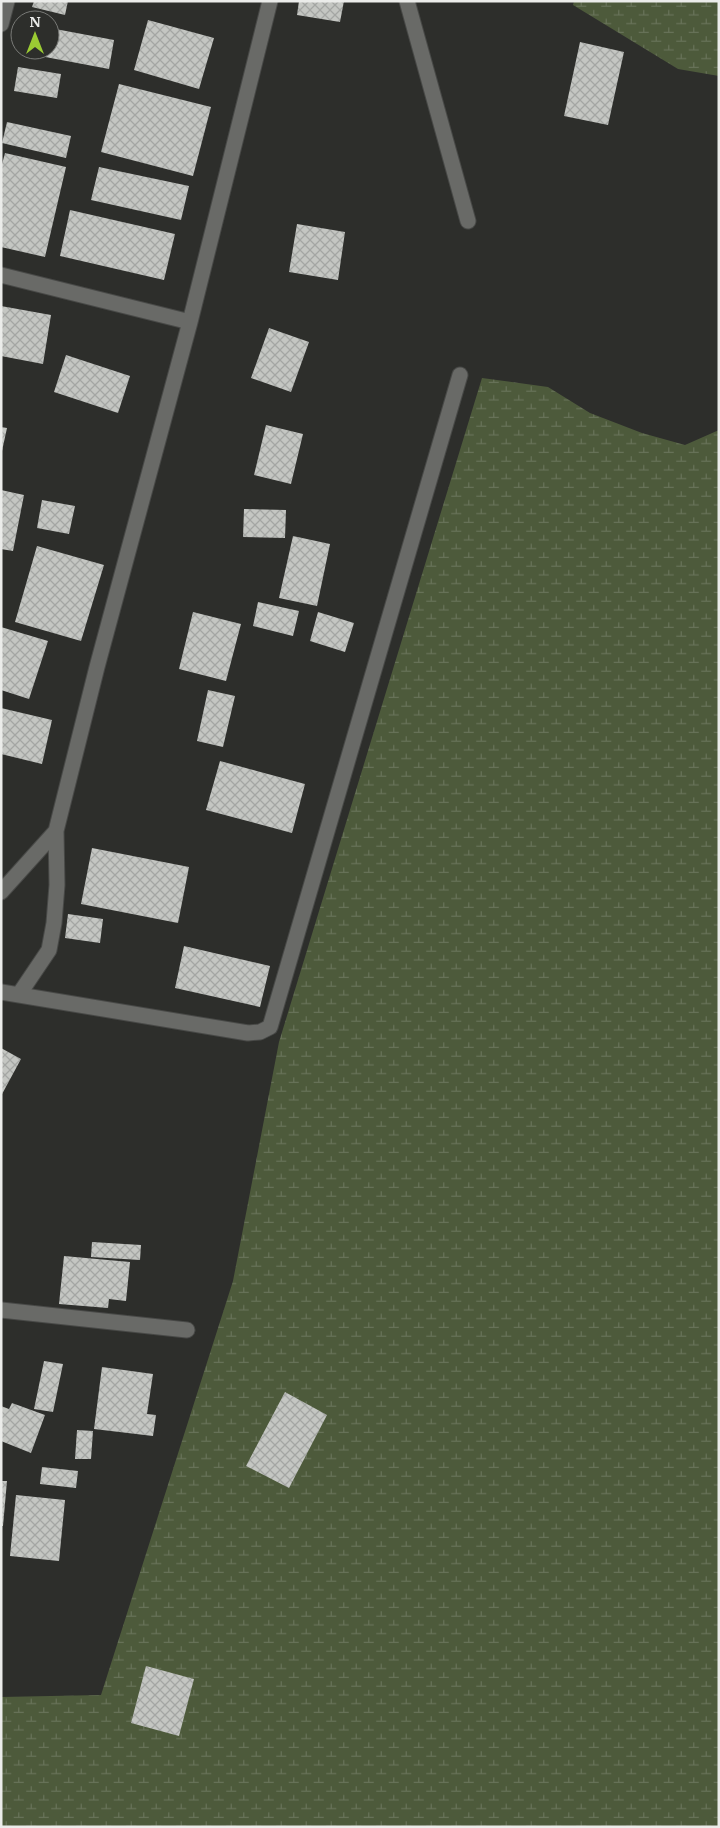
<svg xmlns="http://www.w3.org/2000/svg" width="720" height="1828" font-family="Merriweather,serif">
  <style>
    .wetland { fill: url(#wetland-marsh) }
    .building { fill: url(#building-cross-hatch) }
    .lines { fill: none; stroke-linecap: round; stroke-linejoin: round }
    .street-casing { stroke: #484947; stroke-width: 17 }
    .street { stroke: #696a67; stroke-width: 15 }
  </style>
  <defs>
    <pattern id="wetland-marsh" width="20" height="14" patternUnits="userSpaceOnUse" patternTransform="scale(1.25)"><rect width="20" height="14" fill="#4d5a3b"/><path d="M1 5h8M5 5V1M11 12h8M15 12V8" fill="none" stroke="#677258"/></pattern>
    <pattern id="building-cross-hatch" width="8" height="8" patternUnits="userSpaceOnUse" patternTransform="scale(1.25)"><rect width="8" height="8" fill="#c4c6c2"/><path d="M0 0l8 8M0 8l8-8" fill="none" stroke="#a4a6a3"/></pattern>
  </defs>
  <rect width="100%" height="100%" fill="#2d2e2b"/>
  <path class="wetland" d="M574,1H719V76L678,69L573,5Z
    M482,378L548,387L590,413L642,433L685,445L719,430V1827H1V1697L101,1695L233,1281L279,1042Z"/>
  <path class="building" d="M34,1H68L65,15L32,7Z
    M299,1H344L340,22L297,15Z
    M148,20L214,38L199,89L134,70Z
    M50,28L114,40L109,69L24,53L25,50H50Z
    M580,42L624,52L608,125L564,116Z
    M18,67L61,74L57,98L14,91Z
    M119,84L211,107L193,176L101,152Z
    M7,122L71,136L66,158L2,143Z
    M5,153L66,167L45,257L1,247V168Z
    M99,167L189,186L181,220L91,200Z
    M70,210L175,234L164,280L60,256Z
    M297,224L345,232L338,280L289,272Z
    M1,306L51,315L43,364L1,356Z
    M269,328L309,342L291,392L251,378Z
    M66,355L130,376L118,413L54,392Z
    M266,425L303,434L291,484L254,475Z
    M1,427L7,428L2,451H1Z
    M1,490L24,495L13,551L1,549Z
    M42,500L75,506L69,534L37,528Z
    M244,509L286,510L285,538L243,537Z
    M293,536L330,544L317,606L279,598Z
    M37,546L104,565L81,641L15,622Z
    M258,602L299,611L293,636L253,626Z
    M193,612L241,624L226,681L179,669Z
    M318,612L354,623L345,652L310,641Z
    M1,627L48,641L29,699L1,690Z
    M208,690L235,696L223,747L197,741Z
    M1,708L52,720L42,764L1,754Z
    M220,761L305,784L292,833L206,810Z
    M92,848L189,867L178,923L81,904Z
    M68,914L103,919L100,943L65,938Z
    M184,946L270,966L260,1007L175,988Z
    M1,1048L21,1059L1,1096Z
    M92,1242L141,1245L140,1260L91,1257Z
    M64,1256L130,1262L126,1301L109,1299L108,1308L59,1304Z
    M44,1361L63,1364L53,1412L34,1409Z
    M102,1367L153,1374L147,1414L156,1415L153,1436L94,1429Z
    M285,1392L327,1415L289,1488L246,1466Z
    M12,1403L45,1415L31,1453L1,1441V1406L9,1409Z
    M77,1430L93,1431L91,1459H75Z
    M42,1467L78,1471L76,1488L40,1484Z
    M1,1481H7L3,1526H1Z
    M16,1495L65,1500L59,1561L10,1556Z
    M146,1666L194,1679L179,1736L131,1723Z"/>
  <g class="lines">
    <g class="street-casing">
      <path id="street" d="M407,1L468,221
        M1,24L7,1
        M1,275L190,322
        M1,892L56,831
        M1,992L248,1033L260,1032L270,1027L460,375
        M20,993L49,950L54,923L57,885L56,831L97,667L190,322L270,1
        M1,1310L187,1330"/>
    </g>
    <use href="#street" class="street"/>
  </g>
  <rect width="720" height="1828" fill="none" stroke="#ebecea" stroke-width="5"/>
  <g transform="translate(35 35)"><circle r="24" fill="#2d2e2b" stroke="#797a77"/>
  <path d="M0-4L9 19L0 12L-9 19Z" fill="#9bcb33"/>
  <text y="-8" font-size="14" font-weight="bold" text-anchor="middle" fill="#ebecea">N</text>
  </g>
</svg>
